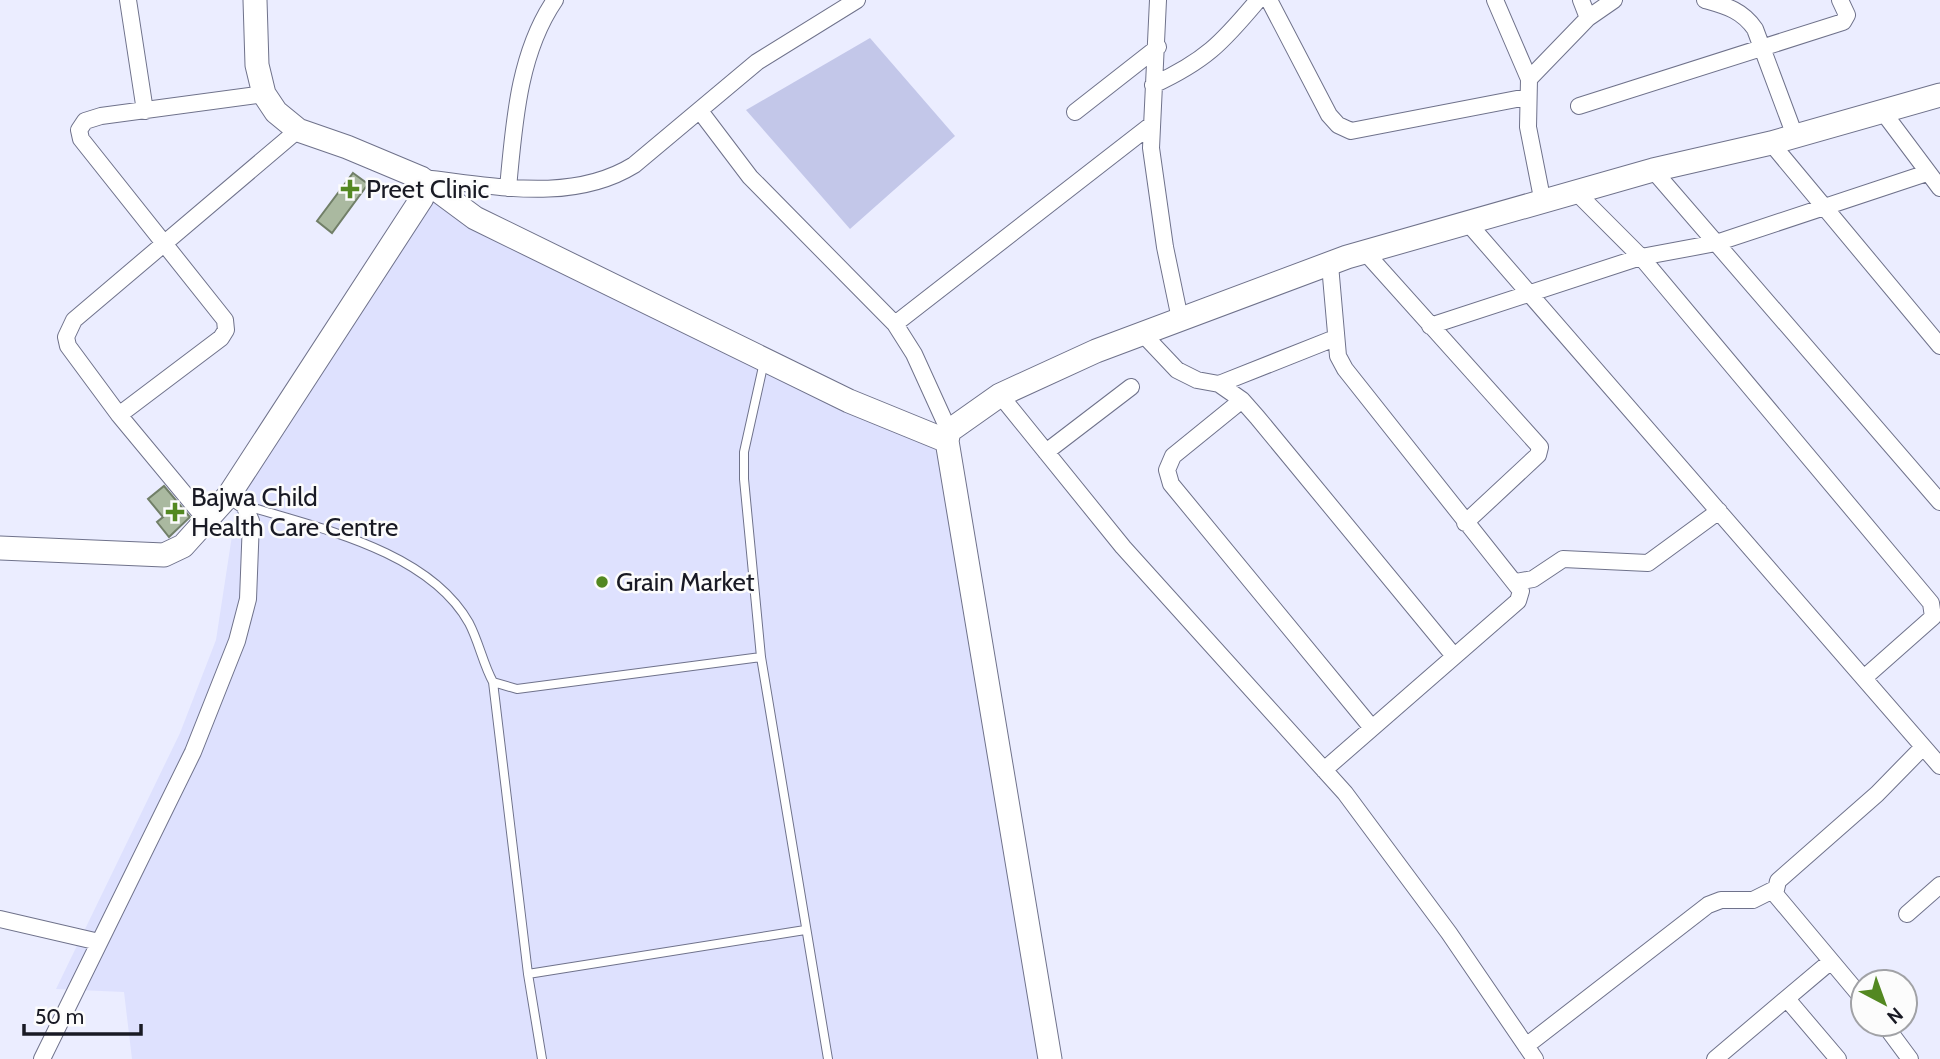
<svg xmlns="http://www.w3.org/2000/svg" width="1940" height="1059" font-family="Cabin,sans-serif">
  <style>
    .built { fill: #dee1fe }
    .green { fill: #c3c7e9 }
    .building { fill: #aab9a0; stroke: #717f68; stroke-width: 2 }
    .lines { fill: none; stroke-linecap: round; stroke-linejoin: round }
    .lane-casing { stroke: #6f728b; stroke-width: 10 }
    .street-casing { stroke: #6f728b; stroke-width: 18 }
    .secondary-casing { stroke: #6f728b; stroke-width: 25 }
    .lane { stroke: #fff; stroke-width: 8 }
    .street { stroke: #fff; stroke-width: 16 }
    .secondary { stroke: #fff; stroke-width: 23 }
    .poi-dot { fill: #538821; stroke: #fcfcfc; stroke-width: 2.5 }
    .labels { text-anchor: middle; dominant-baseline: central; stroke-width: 5; stroke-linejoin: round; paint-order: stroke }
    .poi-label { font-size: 26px; fill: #191a24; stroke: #fcfcfc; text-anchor: start }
  </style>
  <rect width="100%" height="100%" fill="#ebedff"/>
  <path class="built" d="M432,199L950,444L1051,1059H132L124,992L56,989L180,733L216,640L239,490Z"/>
  <path class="green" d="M870,38L955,136L850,229L746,110Z"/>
  <path class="building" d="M353,173L368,184L332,233L317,221Z
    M164,486L190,517L169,537L157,522L163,517L148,499Z"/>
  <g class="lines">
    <g class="lane-casing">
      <path id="lane" d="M764,362L744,452V479L761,657L828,1059
        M244,505C317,528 428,550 469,623C479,642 483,664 493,682L517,689L761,657
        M493,682L528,974L542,1059
        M528,974L805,930"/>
    </g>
    <g class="street-casing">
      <path id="street" d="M128,0L145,111
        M1158,0L1151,148L1165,247L1180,319
        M1269,0L1329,115L1338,125L1351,131L1527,97
        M1495,0L1529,79
        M1581,0L1588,18
        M1705,0C1726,6 1742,10 1755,29L1795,136
        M1153,85C1205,61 1222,43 1258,0
        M1579,106L1843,22L1847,15L1840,0
        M700,111L750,177L895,324L914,354L949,431
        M1075,112L1158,47
        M1883,112L1940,188
        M1771,143L1940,346
        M1653,170L1940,502
        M422,178C492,185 571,204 634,165L757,62L857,0
        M508,188C514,125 518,54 555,0
        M1576,192L1641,257L1931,603L1933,617L1864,678
        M1543,203L1528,127L1529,79L1588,18L1614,0
        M1468,223L1940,766
        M1365,252L1540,447L1538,455L1465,523
        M895,324L1151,125
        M1430,326L1641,257L1716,243L1927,173
        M1142,333L1177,370L1197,380L1219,384L1335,338
        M1219,384L1242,400L1257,417L1454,656
        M1000,395L1123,547L1345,793L1449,933L1535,1059
        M1242,400L1173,456L1167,470L1171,484L1372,728
        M119,415L221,338L226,330L225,320L81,139L79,130L85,121L101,116L264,94
        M1046,452L1131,387
        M207,521L119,415L68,346L66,337L74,320L298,130
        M1516,582L1533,579L1563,559L1648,563L1719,511
        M1324,770L1518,601L1521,591L1345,369L1338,356L1330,265
        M1907,914L1940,885
        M0,919L99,942
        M1787,999L1838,1059
        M1863,999L1775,894L1778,881L1877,794L1923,747
        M1884,1024L1910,1059
        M1526,1046L1708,905L1721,900H1753L1775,889
        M42,1059L193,752L237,641L248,599L251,521L244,505L229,495
        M1715,1059L1831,961"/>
    </g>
    <g class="secondary-casing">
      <path id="secondary" d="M255,0L257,65L264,94L276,112L298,130L347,147L421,178L475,218L849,401L947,441
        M0,548L164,555L183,546L229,495L422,198L421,178
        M1050,1059L947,441L949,431L1000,395L1096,351L1347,257L1653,170L1771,143L1940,95"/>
    </g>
    <use href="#lane" class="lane"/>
    <use href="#street" class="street"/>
    <use href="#secondary" class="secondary"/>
  </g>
  <g class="poi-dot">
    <path d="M346.5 178.5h7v7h7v7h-7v7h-7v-7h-7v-7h7z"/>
    <path d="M171.5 501.5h7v7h7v7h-7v7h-7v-7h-7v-7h7z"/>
    <circle cx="602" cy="582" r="7"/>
  </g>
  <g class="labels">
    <g class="poi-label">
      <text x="366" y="189">Preet Clinic</text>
      <text x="191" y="497">Bajwa Child<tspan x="191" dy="30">Health Care Centre</tspan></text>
      <text x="616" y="582">Grain Market</text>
    </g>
  </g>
  <g transform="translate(1884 1003) rotate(139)"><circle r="33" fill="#fcfcfc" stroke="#a1a2a6" stroke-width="2"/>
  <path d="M0-5L12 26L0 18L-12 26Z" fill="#538821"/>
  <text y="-10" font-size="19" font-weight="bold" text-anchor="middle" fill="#191a24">N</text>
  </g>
  <path d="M24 1024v10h117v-10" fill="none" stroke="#191a24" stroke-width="3.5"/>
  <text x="35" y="1024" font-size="21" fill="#191a24" stroke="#fcfcfc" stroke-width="5" paint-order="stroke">50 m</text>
</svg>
